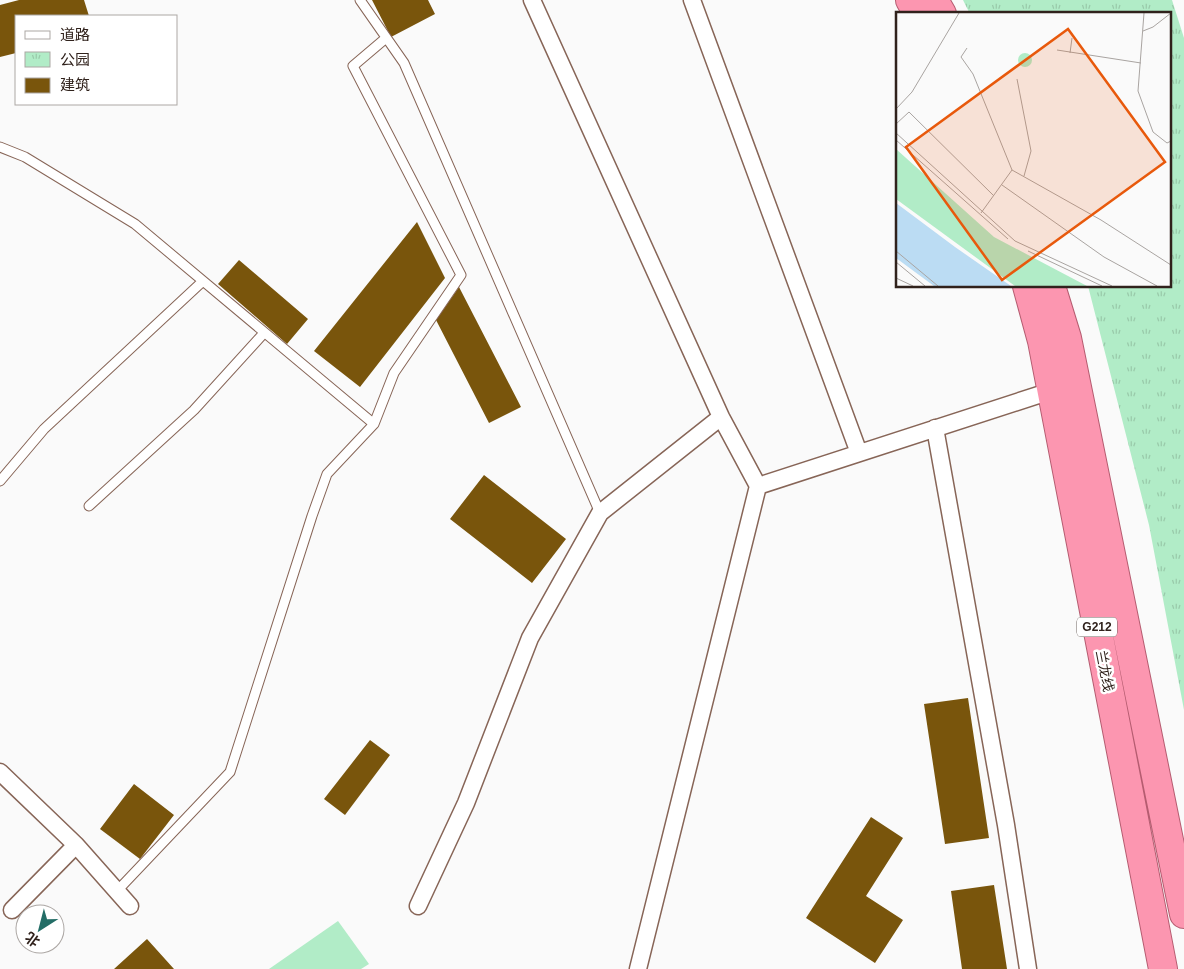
<svg xmlns="http://www.w3.org/2000/svg" width="1184" height="969" font-family="Arial,'Noto Sans SC',sans-serif">
  <style>
    .park { fill: url(#park-tufts) }
    .garden { fill: #b1ecc7 }
    .building { fill: #79550c }
    .lines { fill: none; stroke-linecap: round; stroke-linejoin: round }
    .service-casing { stroke: #876557; stroke-width: 11 }
    .minor-casing { stroke: #876557; stroke-width: 19 }
    .trunk-casing { stroke: #b55c70; stroke-width: 30 }
    .service { stroke: #fff; stroke-width: 9 }
    .minor { stroke: #fff; stroke-width: 16 }
    .trunk { stroke: #fc96b0; stroke-width: 28 }
    .labels { text-anchor: middle; dominant-baseline: central; stroke-width: 5; stroke-linejoin: round; paint-order: stroke }
    .shield { fill: #fff; stroke: #6e6460; stroke-width: 1 }
    .shield-label { font-size: 12px; font-weight: bold; fill: #30221c }
    .street-label { font-size: 14px; fill: #30221c; stroke: #fff }
    .inset-road { fill: none; stroke: #a9a4a1; stroke-width: 1 }
    .view { fill: #e8590c; fill-opacity: 0.15; stroke: #e8590c; stroke-width: 2.5 }
    .inset-edge { fill: none; stroke: #30221c; stroke-width: 2.5 }
  </style>
  <defs>
    <pattern id="park-tufts" width="24" height="20" patternUnits="userSpaceOnUse" patternTransform="scale(1.25)"><rect width="24" height="20" fill="#b1ecc7"/><path d="M3 7l-1-3M5 7V3M7 7l1-3M15 17l-1-3M17 17v-4M19 17l1-3" fill="none" stroke="#99caaa"/></pattern>
  </defs>
  <rect width="100%" height="100%" fill="#fafafa"/>
  <path class="park" d="M963,0H1172L1184,38V710L1149,525L1088,286H1170V14H970Z"/>
  <path class="garden" d="M338,921L369,964L361,969H269Z"/>
  <path class="building" d="M19,0H84L89,16H16V53L0,57V5Z
    M372,0H428L435,14L391,37Z
    M417,222L445,278L360,387L314,351Z
    M239,260L308,319L287,344L218,284Z
    M459,287L521,407L489,423L436,320Z
    M484,475L566,539L532,583L450,519Z
    M968,698L989,838L945,844L924,704Z
    M370,740L390,755L345,815L324,799Z
    M134,784L174,815L140,859L100,829Z
    M871,817L903,838L866,896L903,920L875,963L806,918Z
    M994,885L1007,969H962L951,891Z
    M147,939L174,969H114Z"/>
  <g class="lines">
    <g class="service-casing">
      <path id="service" d="M360,0L404,63L600,513
        M0,147L25,157L135,224L374,424
        M0,481L44,429L203,281
        M89,506L194,410L264,333
        M117,891L230,772L312,516L327,474L374,424L394,373L461,275L353,66L386,38"/>
    </g>
    <g class="minor-casing">
      <path id="minor" d="M532,0L721,417L758,486L638,969
        M692,0L859,453
        M935,428L1006,825L1028,969
        M758,486L1060,388
        M0,772L76,845L130,906
        M418,906L466,803L530,638L600,513L721,417
        M12,910L76,845"/>
    </g>
    <g class="trunk-casing">
      <path id="trunk" d="M910,0L918,14
        M934,0L942,14
        M1027,286L1042,341L1163,969
        M1051,286L1067,338L1184,914"/>
    </g>
    <use href="#service" class="service"/>
    <use href="#minor" class="minor"/>
    <use href="#trunk" class="trunk"/>
  </g>
  <g class="labels">
    <rect class="shield" x="1077" y="617.5" width="40" height="19" rx="4"/>
    <g class="shield-label">
      <text x="1097" y="627">G212</text>
    </g>
    <g class="street-label">
      <text transform="translate(1105 671) rotate(79)">兰龙线</text>
    </g>
  </g>
  <g transform="translate(896 12)">
    <rect width="275" height="275" fill="#fafafa"/>
    <path d="M0,137L98,225L191,274H119L0,187Z" fill="#b1ecc7"/>
    <path d="M122 48a7 7 0 1 1 14 0a7 7 0 1 1-14 0Z" fill="#b1ecc7"/>
    <path d="M0,191L59,235L115,274H38L0,246Z" fill="#bbdcf3"/>
    <path class="inset-road" d="M248,1L242,79L257,120L271,131L275,129M247,19L257,15L275,1M71,36L65,45L77,62L116,158L205,208L275,253M161,38L245,51M174,41L176,26M121,67L135,139L128,164M0,97L16,80L63,1M0,112L13,100L98,184M0,121L119,229L216,274M0,128L112,227M106,173L208,245L261,274M85,201L116,158M0,239L42,274M132,239L206,274M0,250L29,274M0,266L17,274"/>
    <path class="view" d="M172,17L269,150L106,268L10,135Z"/>
    <rect width="275" height="275" class="inset-edge"/>
  </g>
  <rect x="15" y="15" width="162" height="90" fill="#ffffff" stroke="#aca7a4"/>
  <rect x="25" y="31" width="25" height="8" fill="#ffffff" stroke="#aca7a4"/>
  <text x="60" y="40" font-size="15" fill="#30221c">道路</text>
  <rect x="25" y="52" width="25" height="15" fill="url(#park-tufts)" stroke="#aca7a4"/>
  <text x="60" y="65" font-size="15" fill="#30221c">公园</text>
  <rect x="25" y="78" width="25" height="15" fill="#79550c" stroke="#aca7a4"/>
  <text x="60" y="90" font-size="15" fill="#30221c">建筑</text>
  <g transform="translate(40 929) rotate(216)"><circle r="24" fill="#ffffff" stroke="#aca7a4"/>
  <path d="M0-4L9 19L0 12L-9 19Z" fill="#236d66"/>
  <text y="-8" font-size="14" font-weight="bold" text-anchor="middle" fill="#30221c">北</text>
  </g>
</svg>
